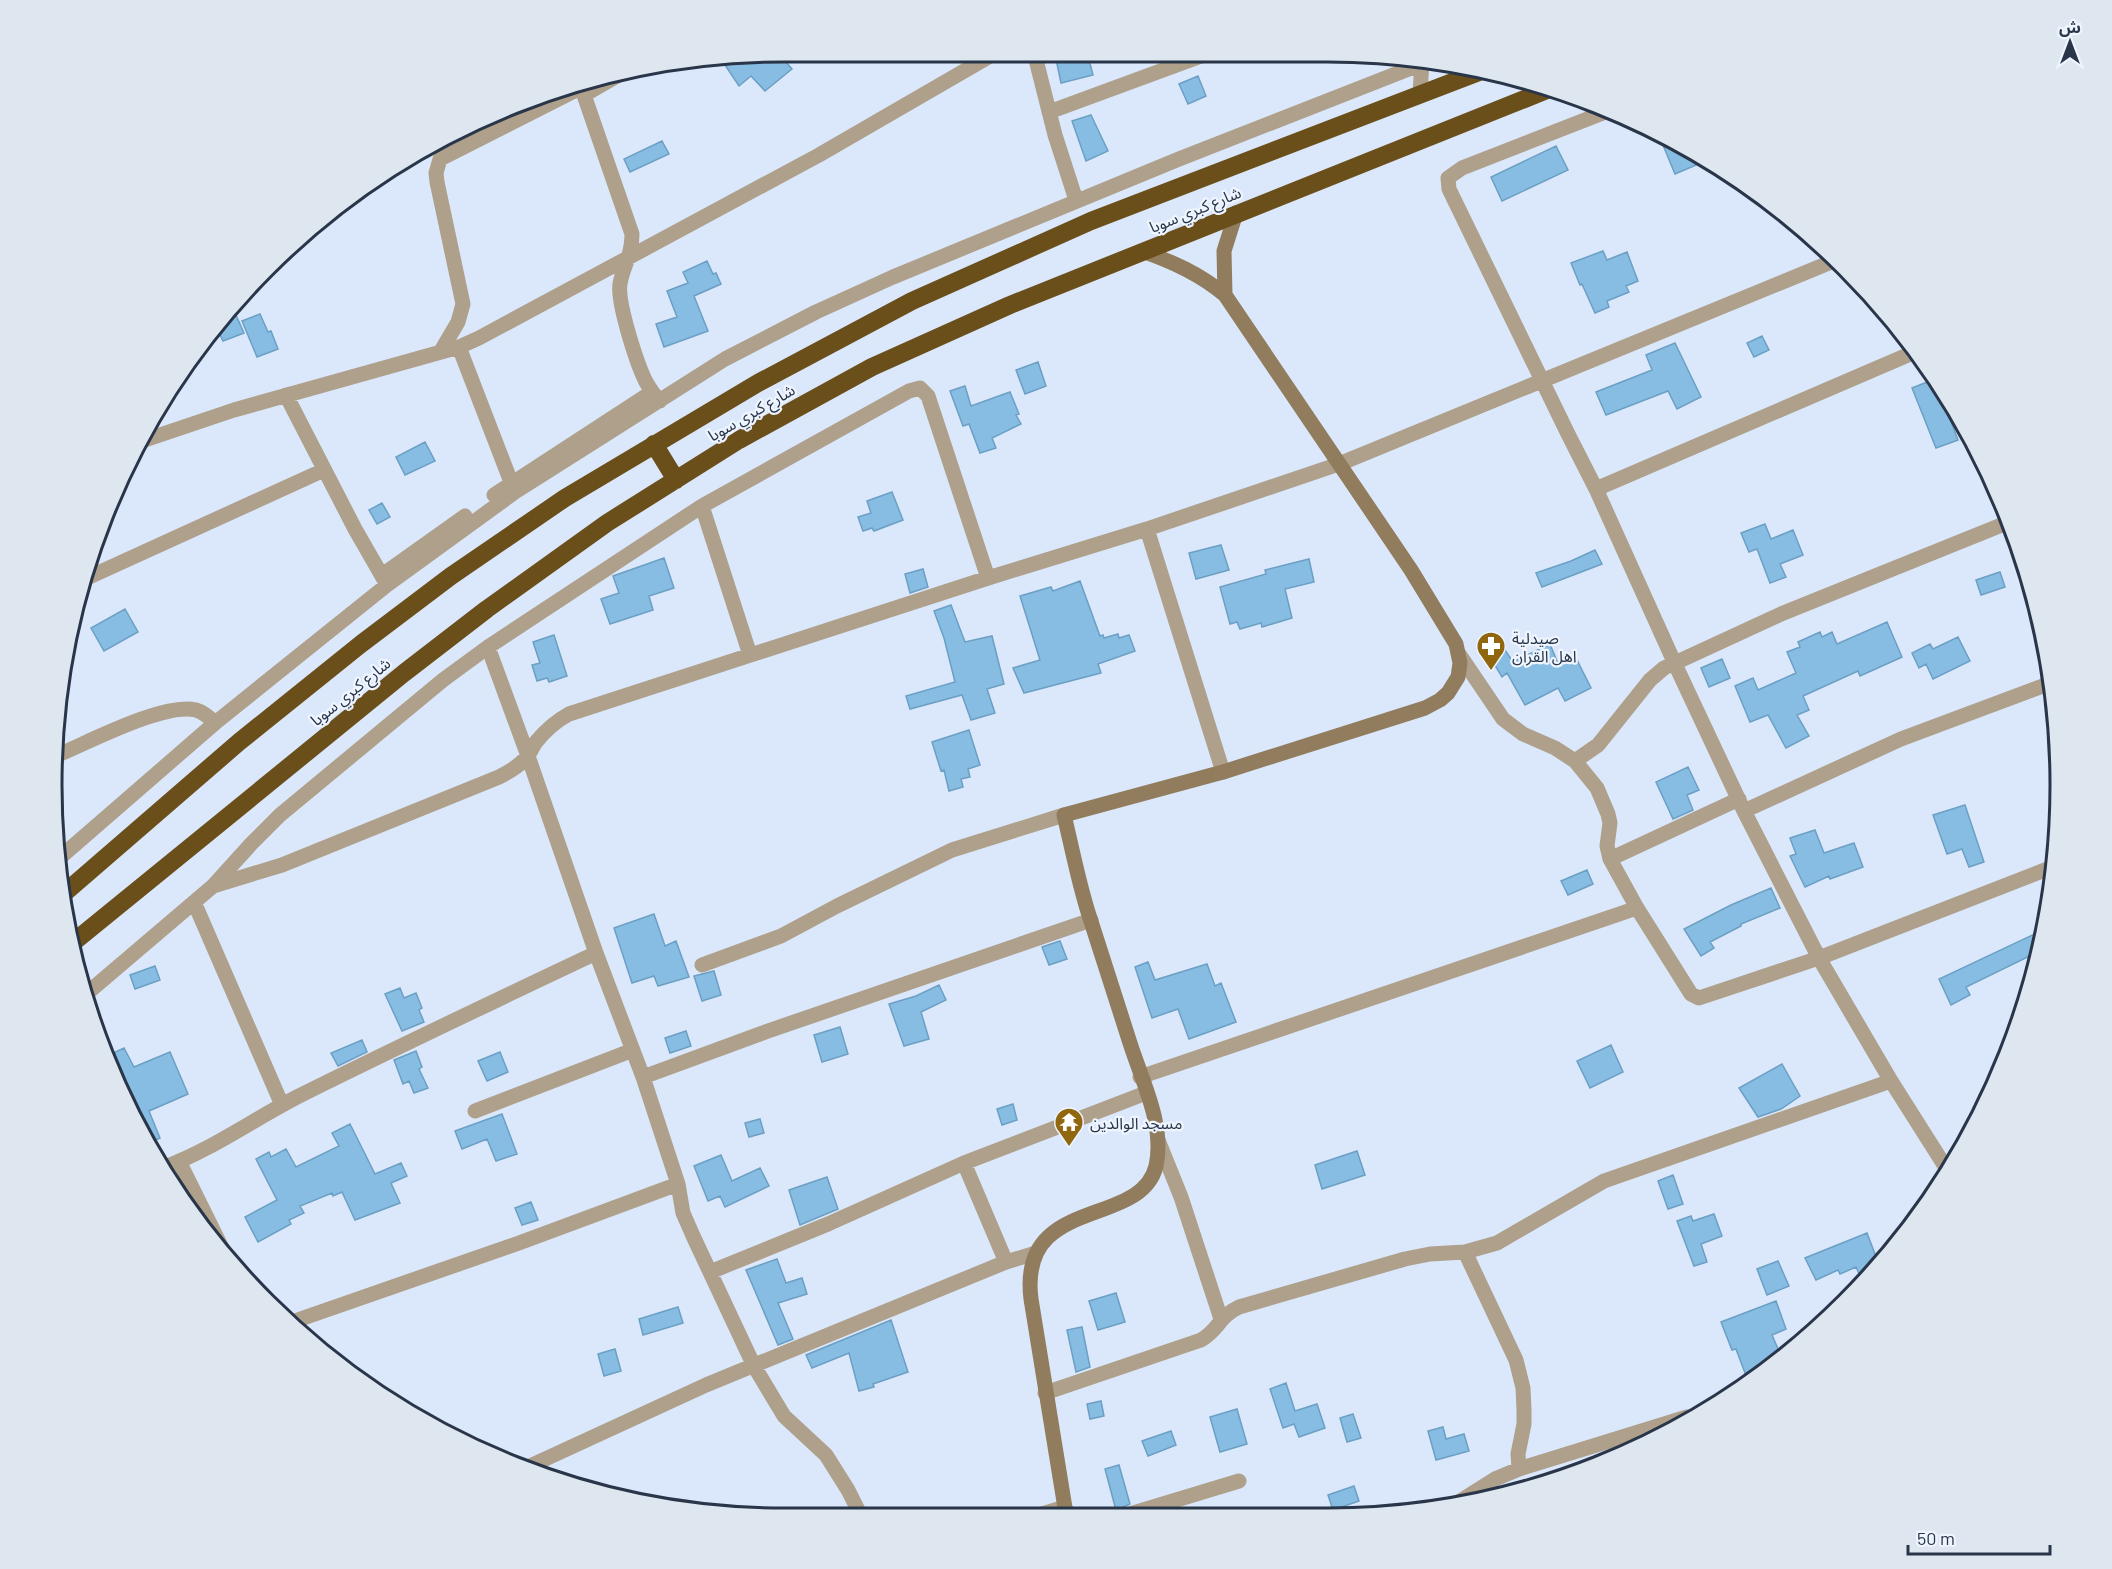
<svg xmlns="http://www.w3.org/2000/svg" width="2112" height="1569" font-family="Barlow,'Noto Sans Arabic',sans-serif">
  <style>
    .building { fill: #88bde3; stroke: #6b9fc3; stroke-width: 1.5 }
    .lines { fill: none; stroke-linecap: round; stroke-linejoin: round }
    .street { stroke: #aea08a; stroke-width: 15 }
    .secondary { stroke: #917d5d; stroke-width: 15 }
    .highway { stroke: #6b4f1b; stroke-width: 18 }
    .labels { text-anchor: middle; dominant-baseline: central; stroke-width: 4.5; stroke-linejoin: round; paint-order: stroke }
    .street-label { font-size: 16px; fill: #293549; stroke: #eef5ff }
    .poi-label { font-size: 16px; fill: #293549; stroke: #eef5ff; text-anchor: start }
    .rim { fill: none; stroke: #293549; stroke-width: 3 }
  </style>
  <rect width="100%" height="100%" fill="#dbe8fc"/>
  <path class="building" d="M777,52L792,69L765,91L751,76L739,86L721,59Z
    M1087,52L1093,75L1061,83L1056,59Z
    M1198,76L1206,96L1188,104L1179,84Z
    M1091,115L1108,151L1086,161L1072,121Z
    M1658,133L1679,145L1683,154L1691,151L1708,160L1675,174Z
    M662,141L669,154L630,172L624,159Z
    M1556,146L1568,170L1502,201L1491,177Z
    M1603,251L1607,260L1627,252L1638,281L1626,286L1629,292L1607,301L1609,307L1595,313L1582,284L1580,285L1571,263Z
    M707,261L713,274L716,273L721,284L694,296L708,331L664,347L656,324L677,317L667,291L688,283L683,272Z
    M231,304L244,333L223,341L216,326Z
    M260,314L268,332L271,331L278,349L257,357L242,321Z
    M1762,336L1769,350L1754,357L1747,343Z
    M1675,343L1701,397L1677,409L1668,391L1606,415L1596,392L1652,370L1646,355Z
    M1038,362L1046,386L1025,394L1016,370Z
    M1935,379L1951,404L1945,406L1958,440L1936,448L1912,388Z
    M965,386L971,406L1010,392L1019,414L1016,415L1021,424L992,438L996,448L980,453L969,424L963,426L950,391Z
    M425,442L435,461L405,475L396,457Z
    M892,492L903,520L874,531L872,528L863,531L858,517L871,513L867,501Z
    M382,503L390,517L377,524L369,510Z
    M1765,524L1771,539L1793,530L1803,555L1780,564L1786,577L1770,583L1757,549L1749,552L1741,533Z
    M1221,545L1229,570L1196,579L1189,553Z
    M1595,550L1602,564L1542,587L1536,573L1571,561Z
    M664,558L674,588L649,596L653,610L610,624L601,599L619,593L613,576Z
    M1309,559L1314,582L1285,589L1292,618L1262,627L1261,623L1240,629L1237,622L1230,624L1220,587L1266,574L1265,570Z
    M923,569L928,587L910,593L905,574Z
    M2000,572L2005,587L1981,595L1976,580Z
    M1080,581L1100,636L1103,635L1104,638L1118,634L1119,638L1129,635L1135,651L1098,664L1101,673L1024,693L1013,668L1040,660L1020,596L1051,587L1053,591Z
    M951,605L965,642L992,636L1004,684L987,689L995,713L971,720L962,695L910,709L906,696L955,682L944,638L934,611Z
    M125,609L138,632L104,651L91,628Z
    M1887,622L1902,657L1860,676L1858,671L1803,696L1809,710L1797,715L1809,736L1786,748L1768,715L1750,722L1735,686L1753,678L1758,690L1796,673L1787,652L1800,647L1798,642L1820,632L1822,637L1832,632L1837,644Z
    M554,635L567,676L549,682L547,678L537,681L532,665L540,663L533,642Z
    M1958,637L1970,661L1933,679L1926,664L1919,668L1912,653L1930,644L1933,649Z
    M1550,644L1559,666L1576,658L1591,688L1565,701L1558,688L1525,705L1507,673L1502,677L1491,659L1505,650L1513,662Z
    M1722,659L1730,678L1709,687L1701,668Z
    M969,730L980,765L968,769L970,777L961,779L963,787L949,791L944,770L941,771L932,742Z
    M1688,767L1699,790L1687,795L1693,810L1673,819L1656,782Z
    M1965,805L1984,862L1969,867L1962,849L1947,854L1933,815Z
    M1815,830L1824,853L1854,843L1863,867L1830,879L1829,876L1805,887L1790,856L1796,854L1790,838Z
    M1587,870L1593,884L1568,895L1561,881Z
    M1771,888L1780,908L1741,924V926L1710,942L1714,948L1701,956L1684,929L1731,905Z
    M654,914L665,946L676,941L689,977L658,986L654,976L632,983L614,928Z
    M2043,930L2038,952L1966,987L1970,995L1951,1005L1939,979Z
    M1060,941L1067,959L1049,965L1042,947Z
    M1148,962L1155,980L1207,964L1215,986L1221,983L1236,1022L1189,1039L1178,1009L1152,1018L1135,967Z
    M155,966L160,980L135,989L130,975Z
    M714,971L721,995L702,1001L694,976Z
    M939,985L946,1000L921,1012L929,1039L904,1046L889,1004L916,996Z
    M400,988L404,998L416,993L422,1008L419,1010L424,1022L402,1031L385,994Z
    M840,1027L848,1054L822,1062L814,1035Z
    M686,1031L691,1046L670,1053L665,1038Z
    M362,1040L367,1052L338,1066L331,1053Z
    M1611,1045L1623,1072L1590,1088L1577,1061Z
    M124,1048L134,1067L170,1052L188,1094L149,1111L160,1138L151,1142L113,1076L121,1073L111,1054Z
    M416,1051L422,1067L419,1069L428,1088L414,1093L409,1081L403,1084L394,1060Z
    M500,1052L508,1072L487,1081L478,1061Z
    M1782,1064L1800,1096L1781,1109L1758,1117L1739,1088Z
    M1013,1104L1017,1120L1002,1125L997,1109Z
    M502,1114L517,1154L496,1161L487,1139L462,1149L455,1131Z
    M760,1119L764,1133L749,1137L745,1123Z
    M350,1124L375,1174L401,1163L407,1176L391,1183L400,1203L355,1220L342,1192L333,1196L332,1193L300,1206L304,1213L289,1220L291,1224L258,1242L245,1217L277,1200L256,1159L269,1152L271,1157L286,1149L296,1167L339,1146L332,1133Z
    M1357,1151L1365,1175L1322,1189L1315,1165Z
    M721,1155L732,1181L760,1168L769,1186L725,1207L720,1196L708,1201L694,1166Z
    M1673,1175L1683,1204L1668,1209L1658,1181Z
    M827,1177L838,1209L800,1225L789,1190Z
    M531,1202L538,1220L522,1225L515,1208Z
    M1714,1214L1722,1236L1701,1244L1707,1262L1694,1266L1677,1221L1691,1216L1693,1221Z
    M1867,1233L1880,1267L1874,1272L1861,1278L1856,1267L1840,1274L1838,1270L1816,1280L1805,1258Z
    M777,1259L786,1283L802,1278L807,1294L778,1303L793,1339L778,1345L746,1270Z
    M1778,1261L1789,1286L1767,1295L1757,1269Z
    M1116,1293L1125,1322L1098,1330L1089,1301Z
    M1776,1301L1786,1329L1772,1335L1782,1358L1773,1362L1774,1367L1748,1381L1736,1349L1732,1350L1721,1322Z
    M678,1307L683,1323L643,1335L639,1319Z
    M891,1320L908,1372L873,1384L874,1387L859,1391L849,1353L812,1368L806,1355Z
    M1082,1327L1090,1367L1076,1372L1067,1330Z
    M615,1349L621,1371L604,1376L598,1354Z
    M1286,1383L1295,1411L1317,1404L1325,1428L1299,1437L1294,1424L1283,1428L1270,1389Z
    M1101,1401L1104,1416L1090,1419L1087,1404Z
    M1237,1409L1247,1444L1220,1452L1210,1417Z
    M1353,1414L1361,1438L1347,1442L1340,1418Z
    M1443,1427L1446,1439L1464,1434L1469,1451L1436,1460L1428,1431Z
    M1171,1431L1176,1445L1148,1456L1142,1441Z
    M1119,1465L1130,1504L1123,1507L1120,1514H1117L1105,1469Z
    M1354,1486L1359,1501L1333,1510L1328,1495Z"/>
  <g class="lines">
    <path class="street" d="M1034,52L1055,135L1076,200
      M581,82L584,95L632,234C632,257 623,265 620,284C617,303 637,364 646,382C650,389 654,395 660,401
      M584,95L624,72
      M1420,95L1422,60
      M1613,109L1462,168L1448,178L1449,189L1568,434L1596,489L1675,664L1744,811L1819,958L1891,1081L1948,1171
      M1049,112L1212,52
      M459,347L511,482
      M441,351L458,322L463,304L437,182L436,173L440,159L582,87
      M286,395L355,529L386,583
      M139,442L234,410L459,347L479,338L819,155L997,52
      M1596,489L1917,351
      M494,495L652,392
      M702,506L750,655
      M1147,529L1223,772
      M382,575L465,516
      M87,578L324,470
      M488,647L528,756L596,953L643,1077L678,1184L683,1213L694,1238L754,1366L784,1416L826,1455L848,1490L861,1516
      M1459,654L1503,719L1523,734L1555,748L1575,761L1597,788L1608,814L1610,823L1607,846L1610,859L1637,908L1691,994L1699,998L1819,958L2055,866
      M58,755C89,742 165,702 196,710C203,712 210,718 215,723
      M1575,761L1598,745L1650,680L1664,668L1781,614L2009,522
      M1744,811L1901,739L2051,683
      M1610,859L1739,799
      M56,861L215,723L387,585L515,492L725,359L816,312L893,277L1179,159L1429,61
      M213,886L282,865L499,777C509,772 519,766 526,758C531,753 532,747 536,742C545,731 556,721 569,714L988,578L1147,529L1339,464L1836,260
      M194,902L282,1105
      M702,965L781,936L837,906L952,850L1064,815
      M85,995L213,886L251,844L280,815L443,680L488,647L702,506L909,391L920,388L928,396L988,578
      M643,1077L768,1031L1091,920
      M1140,1077L1637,908
      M475,1111L633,1050
      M1158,1140L1181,1197L1221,1319
      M179,1161L225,1254
      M964,1163L1146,1093
      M165,1167C213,1149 254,1119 299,1096C397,1047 497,1000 596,953
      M1465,1252L1516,1360L1523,1388L1524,1410V1424L1518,1454L1519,1469
      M710,1272L828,1224L964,1163L1006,1262
      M289,1323L519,1243L678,1184
      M1045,1393L1201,1340C1219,1330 1218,1317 1239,1307L1405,1259L1430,1254L1465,1252L1497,1243L1604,1181L1891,1081
      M530,1466L706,1385L1006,1262L1036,1253
      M1457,1503L1495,1479L1519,1469L1687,1417
      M1042,1514L1065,1507
      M1130,1514L1239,1481"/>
    <path class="secondary" d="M1225,295L1224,251L1236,213
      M1066,1514L1031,1299C1018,1194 1141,1229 1156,1166C1165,1125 1142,1081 1130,1043C1116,999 1102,956 1088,912C1078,880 1072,848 1064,815L1223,772L1425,708L1440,700L1448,693L1458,677L1460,663L1456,644L1411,570L1225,295C1200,274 1173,262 1142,251"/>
    <path class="highway" d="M654,444L676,480
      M61,896L239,742L361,644L451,576L565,498L758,383L912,301L1091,221L1484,70
      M70,945L404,673L487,609L607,523L739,440L872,367L1010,305L1552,88"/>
  </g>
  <defs>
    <g id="pharmacy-pin" transform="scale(1.5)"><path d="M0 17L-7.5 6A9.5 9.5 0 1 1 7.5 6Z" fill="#90670e" stroke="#eef5ff"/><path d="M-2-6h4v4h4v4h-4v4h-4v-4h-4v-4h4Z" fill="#fff"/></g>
    <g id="temple-pin" transform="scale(1.5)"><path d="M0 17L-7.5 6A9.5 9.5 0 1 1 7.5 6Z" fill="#90670e" stroke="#eef5ff"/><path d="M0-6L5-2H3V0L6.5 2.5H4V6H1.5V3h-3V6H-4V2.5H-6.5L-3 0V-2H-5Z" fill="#fff"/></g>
  </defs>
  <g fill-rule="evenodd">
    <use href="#pharmacy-pin" x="1491" y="646"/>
    <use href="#temple-pin" x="1069" y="1122"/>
  </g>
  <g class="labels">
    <g class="street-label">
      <text transform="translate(1195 209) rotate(-22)">شارع كبري سوبا</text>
      <text transform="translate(751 412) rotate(-30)">شارع كبري سوبا</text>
      <text transform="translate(350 691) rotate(-39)">شارع كبري سوبا</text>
    </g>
    <g class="poi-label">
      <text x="1512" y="637">صيدلية<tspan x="1512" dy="18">اهل القران</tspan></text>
      <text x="1090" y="1122">مسجد الوالدين</text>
    </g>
  </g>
  <path d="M0 0H2112V1569H0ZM785 62H1327A723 723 0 0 1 2050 785V785A723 723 0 0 1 1327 1508H785A723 723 0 0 1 62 785V785A723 723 0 0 1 785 62Z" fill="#dee6f0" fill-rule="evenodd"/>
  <path class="rim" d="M785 62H1327A723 723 0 0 1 2050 785V785A723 723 0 0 1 1327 1508H785A723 723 0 0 1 62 785V785A723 723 0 0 1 785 62Z"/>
  <g transform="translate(2070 42)" stroke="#eef5ff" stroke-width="4.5" paint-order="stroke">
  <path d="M0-4.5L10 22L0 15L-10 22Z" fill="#293549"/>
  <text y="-9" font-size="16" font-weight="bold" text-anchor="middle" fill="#293549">ش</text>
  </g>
  <path d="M1908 1545v9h142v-9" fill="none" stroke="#293549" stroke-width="3"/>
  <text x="1917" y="1545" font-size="18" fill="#293549" stroke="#eef5ff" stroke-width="4.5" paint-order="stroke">50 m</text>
</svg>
